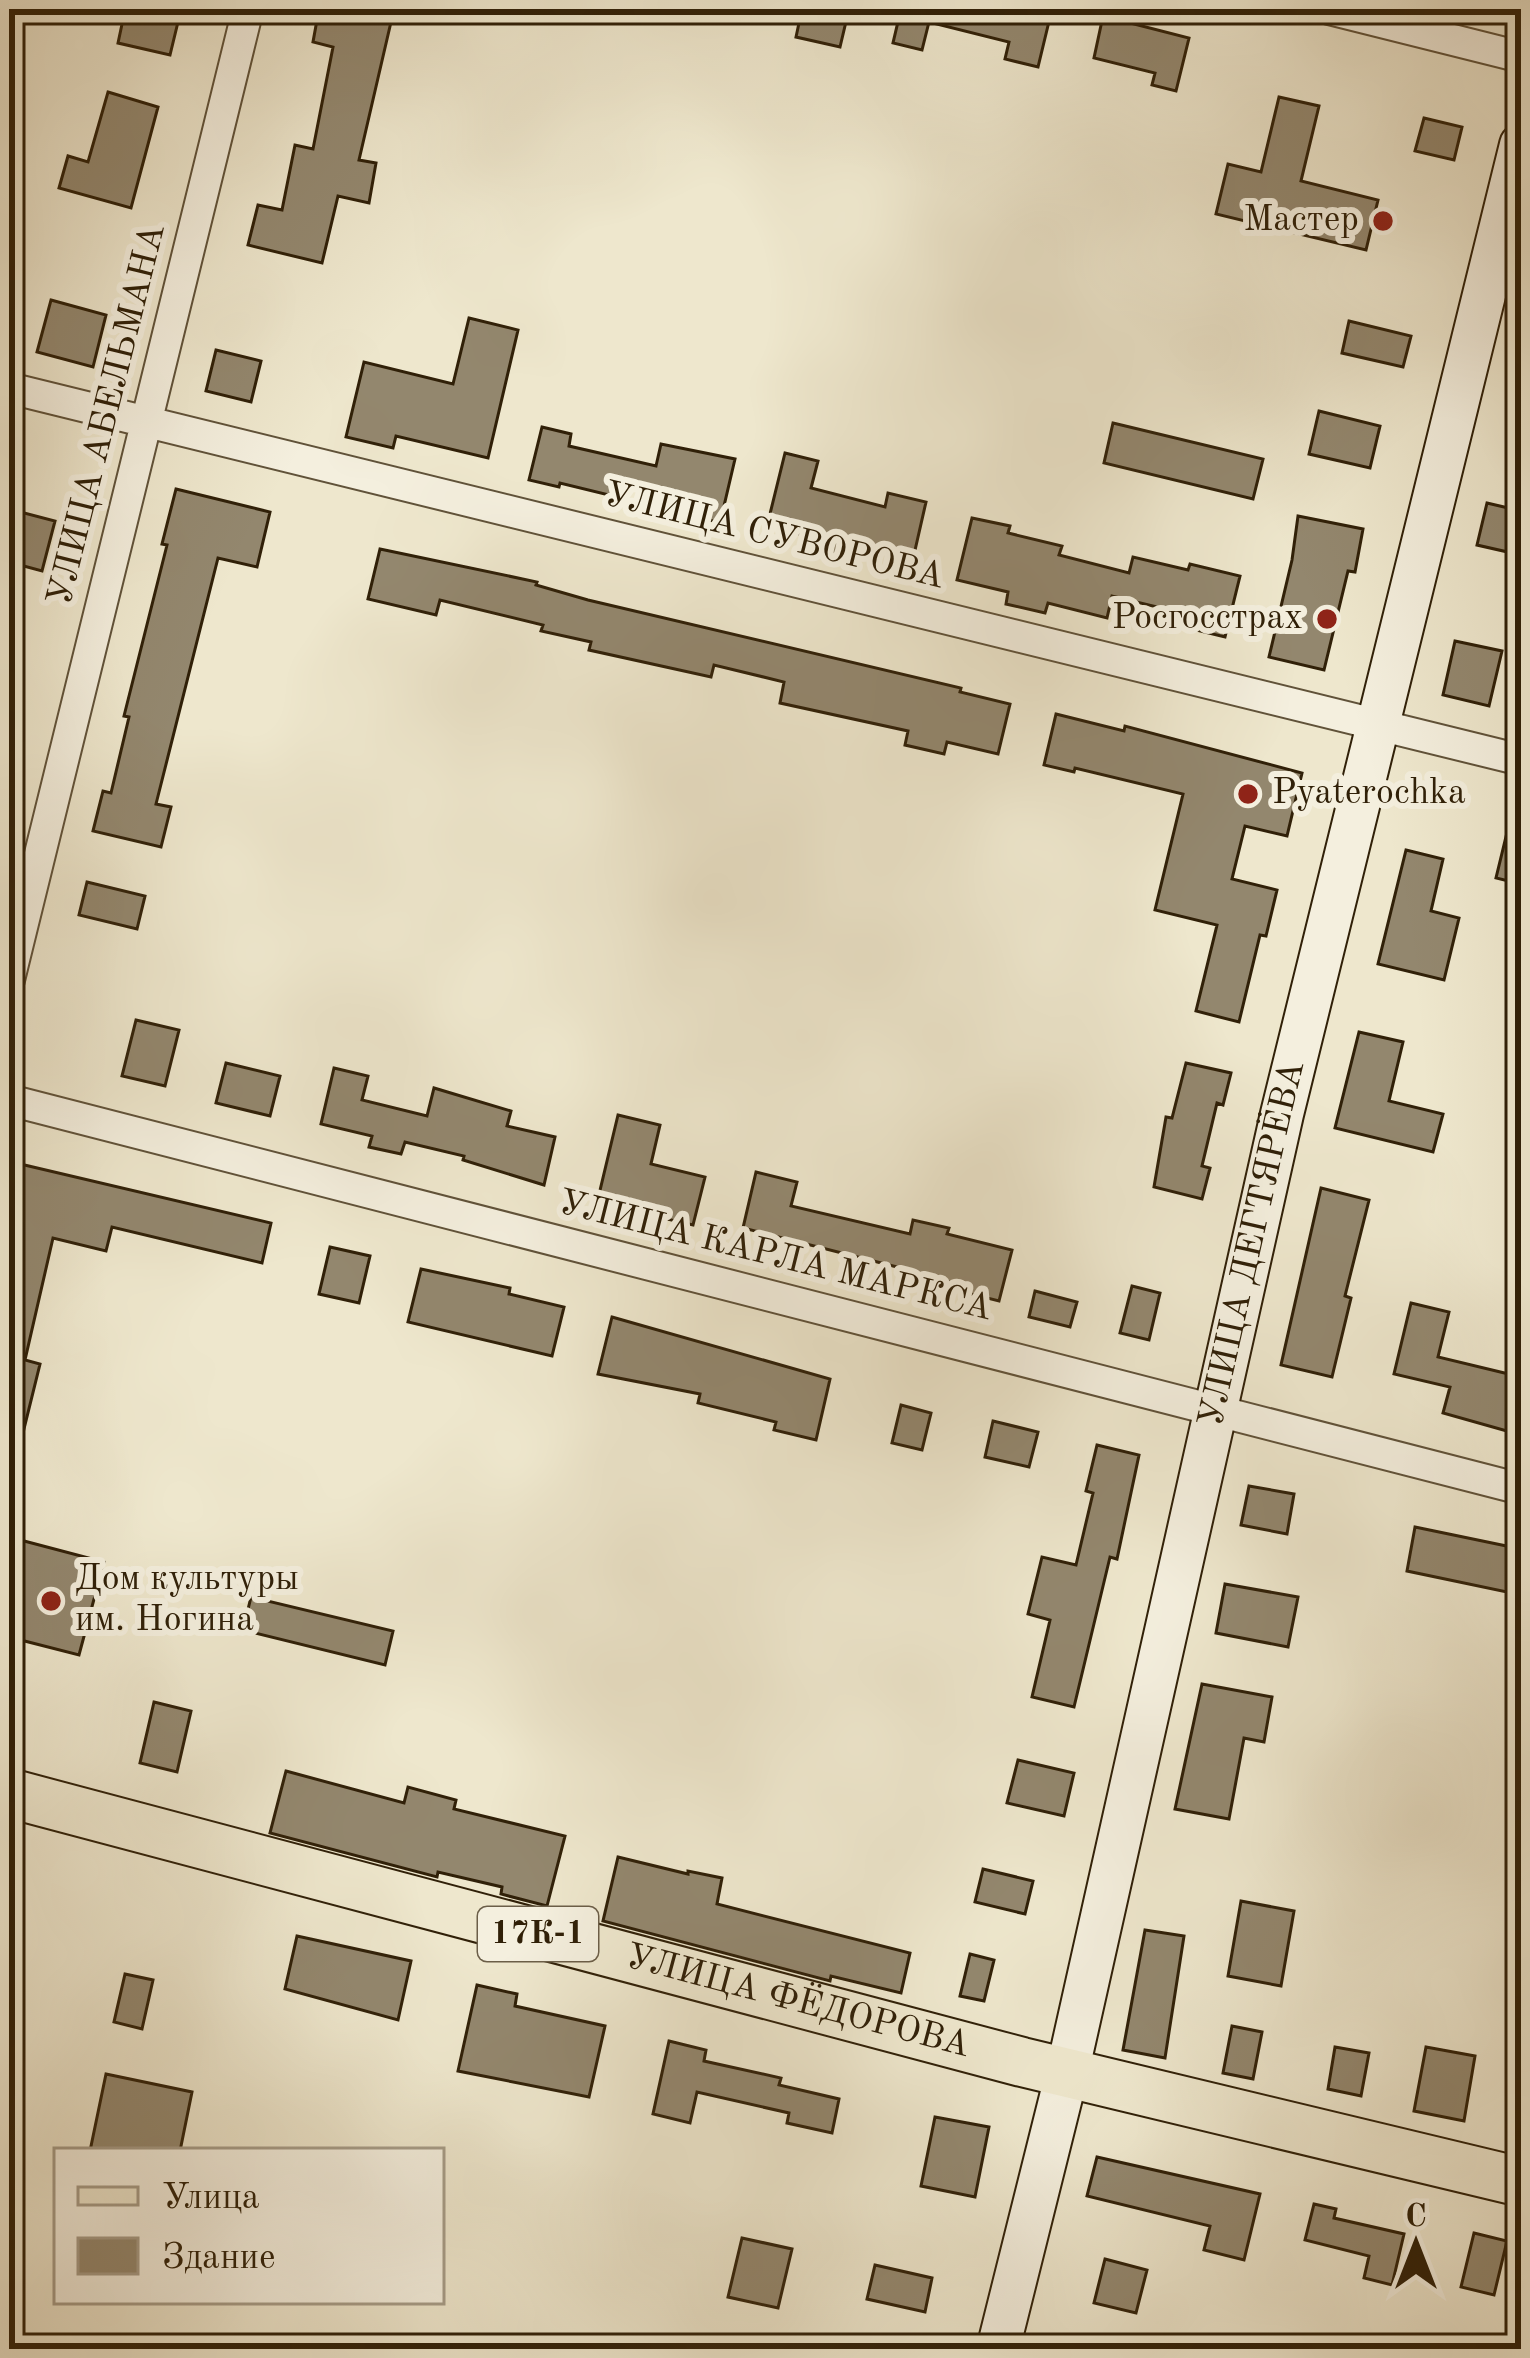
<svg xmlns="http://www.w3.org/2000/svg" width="1530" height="2358" font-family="'Old Standard TT',serif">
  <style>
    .building { fill: #93876e; stroke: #302008; stroke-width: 3 }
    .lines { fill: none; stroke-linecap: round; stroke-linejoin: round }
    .street-casing { stroke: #605239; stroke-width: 34 }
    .secondary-casing { stroke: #302008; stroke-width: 46 }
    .primary-casing { stroke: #302008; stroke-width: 52 }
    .street { stroke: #f4efde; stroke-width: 30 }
    .secondary { stroke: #f4efde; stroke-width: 42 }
    .primary { stroke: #eee7cd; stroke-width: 48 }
    .poi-dot { fill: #8f2418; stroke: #f4efde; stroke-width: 4.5 }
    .labels { text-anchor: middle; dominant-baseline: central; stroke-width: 12; stroke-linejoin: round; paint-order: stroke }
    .shield { fill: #f4efde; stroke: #6b5e48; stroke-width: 3 }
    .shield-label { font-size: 33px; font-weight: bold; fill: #302008 }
    .poi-label { font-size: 36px; fill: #302008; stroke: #f4efde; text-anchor: end }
    .street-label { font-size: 36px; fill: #302008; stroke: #f4efde }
  </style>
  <rect width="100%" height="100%" fill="#eee7cd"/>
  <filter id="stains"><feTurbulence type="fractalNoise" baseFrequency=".00167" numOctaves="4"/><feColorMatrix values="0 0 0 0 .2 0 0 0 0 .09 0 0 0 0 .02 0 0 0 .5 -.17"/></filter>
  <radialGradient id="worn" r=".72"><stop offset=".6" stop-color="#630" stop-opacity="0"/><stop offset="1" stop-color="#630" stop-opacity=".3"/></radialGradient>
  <path class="building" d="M319,9H394L359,160L376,163L369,203L338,196L322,263L248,245L258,205L282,210L295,145L313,149L333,47L313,42Z
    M802,9H849L840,47L796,37Z
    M901,9H1052L1038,67L1005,59L1009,42L929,22L922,50L893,43Z
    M125,10L178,22L170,55L118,43Z
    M1103,16L1189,38L1176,91L1152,85L1155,73L1094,58Z
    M108,92L158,107L131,208L59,188L68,156L88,162Z
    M1279,97L1319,106L1301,181L1378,200L1366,250L1216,214L1228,164L1261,172Z
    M1424,118L1462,127L1454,160L1415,151Z
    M51,300L106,315L93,367L37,352Z
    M469,318L518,330L488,458L396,436L393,448L346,437L364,362L453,384Z
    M1349,321L1411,336L1403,367L1342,353Z
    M216,350L261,361L251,402L206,391Z
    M1319,411L1380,426L1370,468L1309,454Z
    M1113,423L1263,459L1253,499L1104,463Z
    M542,427L571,434L569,446L656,466L661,444L735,459L720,523L684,513L688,498L621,483L617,497L560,483L559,487L529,480Z
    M785,453L818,461L811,488L885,507L888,493L926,502L913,559L855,545L851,560L817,552L820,539L767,526Z
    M176,489L270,512L257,567L218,558L156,804L171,807L161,847L93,831L103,791L111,793L129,717L124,716L167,545L162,544Z
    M1487,503L1521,511V555L1477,545Z
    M9,509L55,521L42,571L9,562Z
    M1298,516L1363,529L1355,572L1348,571L1324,670L1269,657L1292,560Z
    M972,518L1010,526L1008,533L1062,546L1059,555L1129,573L1133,557L1188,570L1190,564L1240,576L1225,637L1175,625L1178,612L1112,596L1107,618L1048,603L1045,613L1006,604L1008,592L957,580Z
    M380,549L537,582L536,585L588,600L961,688L960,692L1010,704L998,754L947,742L944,754L905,745L908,731L780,703L784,682L714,665L711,677L589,650L591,642L541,631L543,625L440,600L436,615L368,599Z
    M1455,641L1502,651L1489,706L1443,695Z
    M1056,714L1124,731L1125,726L1302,773L1287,836L1245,826L1232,879L1277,890L1266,936L1260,935L1239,1022L1196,1011L1217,925L1155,910L1183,794L1075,768L1074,772L1044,765Z
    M1512,812L1521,813V884L1496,878Z
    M1406,850L1443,859L1431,911L1459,918L1444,980L1378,964Z
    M87,882L145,896L137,929L79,915Z
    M136,1020L179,1030L165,1086L122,1076Z
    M1359,1032L1403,1042L1389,1101L1443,1114L1433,1152L1335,1128Z
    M226,1063L280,1076L270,1116L216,1103Z
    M1186,1063L1231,1073L1223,1105L1217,1103L1202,1166L1210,1168L1202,1199L1154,1187L1166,1117L1172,1118Z
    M334,1068L368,1076L362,1100L427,1116L434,1088L511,1111L507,1126L555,1137L544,1185L463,1160L464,1156L405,1142L401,1154L369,1147L372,1136L321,1124Z
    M618,1115L660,1125L651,1164L705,1177L693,1225L597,1203Z
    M16,1163L271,1223L262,1263L112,1227L106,1251L53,1238L25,1360L40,1364L18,1453L9,1452V1190Z
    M756,1172L797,1182L791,1206L910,1234L913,1220L949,1228L947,1234L1012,1250L999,1301L959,1291L960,1285L901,1268L743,1228Z
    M1321,1188L1369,1200L1345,1296L1351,1298L1332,1377L1281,1365Z
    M330,1247L370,1256L359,1303L319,1294Z
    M421,1269L510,1288L509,1294L564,1307L552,1356L408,1322Z
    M1132,1286L1160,1293L1149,1340L1120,1333Z
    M1035,1291L1077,1302L1070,1327L1029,1317Z
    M1411,1303L1449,1312L1438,1357L1521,1377V1435L1443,1413L1450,1387L1394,1374Z
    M612,1317L830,1379L816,1440L774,1430L776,1422L698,1403L700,1394L598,1374Z
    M901,1405L931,1413L922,1450L892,1443Z
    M993,1421L1038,1432L1029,1467L985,1457Z
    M1097,1445L1139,1455L1117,1559L1110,1557L1074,1707L1032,1697L1050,1620L1028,1614L1042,1557L1076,1565L1093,1493L1086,1491Z
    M1249,1486L1294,1494L1287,1534L1241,1525Z
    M1415,1527L1521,1549V1595L1407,1571Z
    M9,1537L104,1562L79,1655L9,1637Z
    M1225,1584L1298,1597L1288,1647L1216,1633Z
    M251,1597L393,1631L385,1665L243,1630Z
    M1202,1684L1272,1697L1264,1742L1244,1738L1229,1819L1175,1809Z
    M154,1702L191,1711L177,1772L140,1763Z
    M1018,1760L1074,1773L1064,1816L1007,1803Z
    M286,1771L404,1803L408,1787L456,1800L454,1809L565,1836L547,1906L501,1894L502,1887L438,1872L437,1877L270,1833Z
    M618,1857L688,1874V1871L722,1878L717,1904L910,1953L901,1993L831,1976L830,1981L603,1921Z
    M983,1869L1033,1881L1025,1914L975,1902Z
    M1241,1901L1294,1911L1281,1986L1228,1976Z
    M1145,1930L1184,1936L1165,2058L1123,2050Z
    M297,1936L411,1961L398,2020L285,1989Z
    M970,1954L994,1960L984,2001L960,1996Z
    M125,1974L153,1980L142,2029L114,2022Z
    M477,1985L517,1994L515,2006L605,2026L589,2097L458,2071Z
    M1232,2026L1262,2032L1253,2079L1223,2073Z
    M669,2041L706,2050L704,2061L781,2078L779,2085L839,2099L832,2133L787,2123L789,2113L697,2092L690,2123L653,2114Z
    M1335,2047L1369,2053L1361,2096L1328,2089Z
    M1426,2047L1475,2056L1464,2121L1414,2111Z
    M106,2074L192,2092L180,2151H90Z
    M935,2117L989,2127L975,2197L921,2186Z
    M1097,2157L1260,2194L1244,2260L1204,2250L1210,2226L1087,2196Z
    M1314,2204L1336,2209L1334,2218L1404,2234L1392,2285L1364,2278L1369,2256L1305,2240Z
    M1474,2233L1507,2241L1494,2295L1461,2287Z
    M742,2238L792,2249L778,2308L728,2297Z
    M1105,2259L1147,2270L1136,2313L1094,2303Z
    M875,2265L932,2278L925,2312L867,2299Z"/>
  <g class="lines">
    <g class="street-casing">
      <path id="street" d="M1329,9L1521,57
        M9,388L1521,760
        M9,980L248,9
        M9,1100L1521,1489"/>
    </g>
    <g class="secondary-casing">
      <g id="secondary">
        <path id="s1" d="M998,2349L1067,2073L1282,1114L1521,145"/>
      </g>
    </g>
    <g class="primary-casing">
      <g id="primary">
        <path id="s2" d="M9,1793L1022,2062L1521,2182"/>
      </g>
    </g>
    <use href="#street" class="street"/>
    <use href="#secondary" class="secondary"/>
    <use href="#primary" class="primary"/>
  </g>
  <g class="poi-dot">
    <circle cx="1383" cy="221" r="12"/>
    <circle cx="1327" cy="619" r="12"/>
    <circle cx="1248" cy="794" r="12"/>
    <circle cx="51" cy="1601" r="12"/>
  </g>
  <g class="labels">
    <rect class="shield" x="478" y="1907" width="120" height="54" rx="9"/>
    <g class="shield-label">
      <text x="538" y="1934">17К-1</text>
    </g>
    <g class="poi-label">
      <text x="1359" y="221">Мастер</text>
      <text x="1303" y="619">Росгосстрах</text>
      <text x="1272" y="794" text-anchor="start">Pyaterochka</text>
      <text x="75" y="1580" text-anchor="start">Дом культуры<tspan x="75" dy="41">им. Ногина</tspan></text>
    </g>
    <g class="street-label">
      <text transform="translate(108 415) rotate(-76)">УЛИЦА АБЕЛЬМАНА</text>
      <text transform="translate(774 537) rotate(14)">УЛИЦА СУВОРОВА</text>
      <text stroke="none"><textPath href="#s1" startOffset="1134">УЛИЦА ДЕГТЯРЁВА</textPath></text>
      <text transform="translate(775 1257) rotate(14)">УЛИЦА КАРЛА МАРКСА</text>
      <text stroke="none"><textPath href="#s2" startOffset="816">УЛИЦА ФЁДОРОВА</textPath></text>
    </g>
  </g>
  <rect width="1530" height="2358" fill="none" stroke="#eee7cd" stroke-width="48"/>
  <rect x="12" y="12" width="1506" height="2334" fill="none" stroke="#302008" stroke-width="6"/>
  <rect x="24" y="24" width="1482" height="2310" fill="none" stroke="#302008" stroke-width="3"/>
  <rect x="54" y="2148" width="390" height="156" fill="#f4efde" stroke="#a69c88" stroke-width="3"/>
  <rect x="78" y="2187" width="60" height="18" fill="#eee7cd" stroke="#a69c88" stroke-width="3"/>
  <text x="162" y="2208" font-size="36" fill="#302008">Улица</text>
  <rect x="78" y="2238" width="60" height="36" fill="#93876e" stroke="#a69c88" stroke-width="3"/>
  <text x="162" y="2268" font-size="36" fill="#302008">Здание</text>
  <g transform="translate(1416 2244)" stroke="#f4efde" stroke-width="9" paint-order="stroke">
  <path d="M0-9L21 45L0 30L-21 45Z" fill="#302008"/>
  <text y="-18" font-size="33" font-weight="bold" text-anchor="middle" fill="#302008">С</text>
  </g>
  <rect width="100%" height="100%" filter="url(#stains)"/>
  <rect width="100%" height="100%" fill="url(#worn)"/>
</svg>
